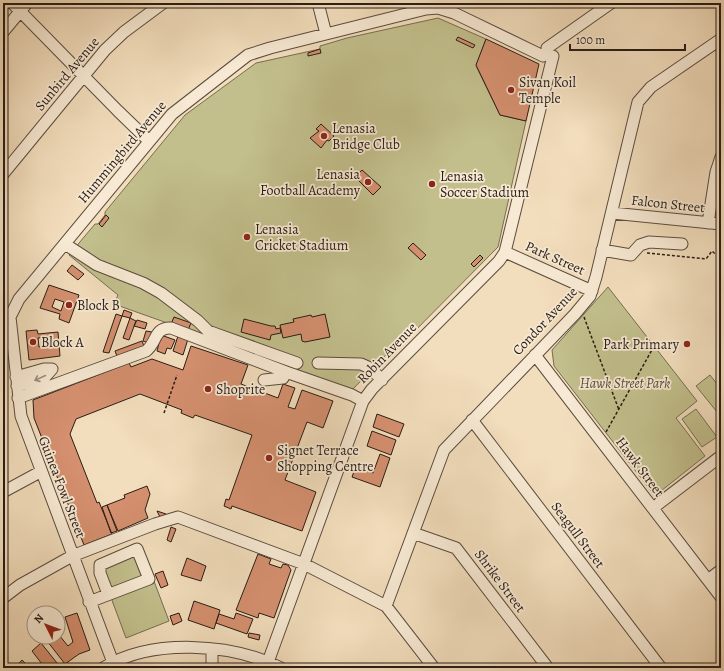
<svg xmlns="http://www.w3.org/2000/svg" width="724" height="671" font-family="Alegreya,serif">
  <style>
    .green { fill: #c2bf8c; stroke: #756e51 }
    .building { fill: #d5906f; stroke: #281c16; fill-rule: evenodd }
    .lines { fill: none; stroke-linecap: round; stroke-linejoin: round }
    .minor-casing { stroke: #5a4c40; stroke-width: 13 }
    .path { stroke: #281c16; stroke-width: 1.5; stroke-dasharray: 3 2; stroke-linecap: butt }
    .minor { stroke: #f7e9d3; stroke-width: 11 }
    .oneway { stroke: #9a8d7e }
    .poi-dot { fill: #8f2418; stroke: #f7e9d3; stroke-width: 1.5 }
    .labels { text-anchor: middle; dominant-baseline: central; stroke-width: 3.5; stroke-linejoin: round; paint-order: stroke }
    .street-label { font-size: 14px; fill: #281c16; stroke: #f7e9d3 }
    .poi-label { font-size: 14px; fill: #281c16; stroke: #f7e9d3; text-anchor: start }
    .park-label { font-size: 14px; font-style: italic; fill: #564d39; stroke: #f7e9d3 }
  </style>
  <rect width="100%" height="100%" fill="#f2ddbc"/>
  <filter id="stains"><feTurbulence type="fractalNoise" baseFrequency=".005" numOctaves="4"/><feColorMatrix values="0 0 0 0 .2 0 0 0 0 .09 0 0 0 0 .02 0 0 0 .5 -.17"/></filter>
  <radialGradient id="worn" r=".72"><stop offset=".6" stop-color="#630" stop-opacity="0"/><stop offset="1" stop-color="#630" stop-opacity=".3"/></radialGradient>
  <path class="green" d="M438,18L486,39L476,66L500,115L526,121L498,247L389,357L386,355L351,391L198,334L114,304L118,295L69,255L95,224H98L105,215V212L185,115L256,63L320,49V46L347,38Z
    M608,287L697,401L676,418L705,456L661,491L652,492L554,366L552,350Z
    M710,375L721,389V409L717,412L696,386Z
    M696,409L717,437L702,447L682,419Z
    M140,544L169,621L126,638L97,560Z"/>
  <path class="building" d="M458,37L475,45L473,48L456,40Z
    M486,39L539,64L526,121L500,115L476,65Z
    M320,49L321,53L308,56V53Z
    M321,124L334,136L329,141L327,140L321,148L310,138L319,131L316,129Z
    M362,170L381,187L373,195L355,177Z
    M106,215L109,218L102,227L99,224Z
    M413,243L426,255L421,260L408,248Z
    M480,255L483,258L474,267L471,264Z
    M72,265L84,274L78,280L67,271Z
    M49,285L79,295L69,323L59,319L60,314L40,308ZM55,299L64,302L61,311L52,307Z
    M124,310L132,313L130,318L122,316Z
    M116,314L122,316L109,353L103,352Z
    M325,314L330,337L305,342L302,341L301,334L283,338L280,325L294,322L293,319L311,315L312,317Z
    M174,317L191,323L188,330L171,324Z
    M130,318L136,321L129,340L123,338Z
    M244,319L271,326H275L276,329L280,328L281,333L271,335L270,340L241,332Z
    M137,320L147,323L145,329L134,326Z
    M37,330L38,334L58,332L60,356L29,360L26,331ZM47,337L48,346L39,347L38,338Z
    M146,331L152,332L148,343L143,341Z
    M161,335L175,340L171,349L167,348L165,354L157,351Z
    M178,336L188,339L183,355L173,351Z
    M142,341L144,346L117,356L115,351Z
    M191,346L248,365L241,384L278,398L283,384L295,388L288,407L295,409L302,390L333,401L323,428L307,422L285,480L316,492L302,531L232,506L231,509L224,506L226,499L229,500L252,435L195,415L193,418L181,413L182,410L140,394L76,419L70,434L97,503L99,502L112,534L84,545L34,418L33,400L129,363L131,367L152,359L183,370Z
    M377,414L404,424L399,437L373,427Z
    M372,431L396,440L391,455L367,446Z
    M380,454L390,458L380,487L352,477L356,466L373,473Z
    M147,486L150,494L145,510L148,518L118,531L107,505L125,498L124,495Z
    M107,505L117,531L111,533L102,507Z
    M157,511L166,514L165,515L160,517Z
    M171,527L176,529L171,542L167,540Z
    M258,554L271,559L269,564L281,568L283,564L288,565L291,570L274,618L259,613L258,618L236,610Z
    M187,558L206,566L201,581L181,575Z
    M163,571L168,585L161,588L155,574Z
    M194,601L220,610L214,629L188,620Z
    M77,613L90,650L79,654L65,664L44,637H58V621L65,629L59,635L68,646L73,642L65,617Z
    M179,613L182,621L173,625L170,616Z
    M236,613L253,619L247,634L216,623L219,614L234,619Z
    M249,633L260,635L259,640L248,637Z
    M41,643L61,668H45L32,651Z
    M22,660L30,668H15Z"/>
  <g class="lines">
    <g class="minor-casing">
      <path id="minor" d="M12,3L118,111L149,141
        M318,3L326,34
        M3,32L27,3
        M547,48L611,3
        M3,174L105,50L124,32L163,3
        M612,213L721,224
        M708,223L716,172L721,157
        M65,244L97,265L143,283L161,293L198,321L208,331L297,363
        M602,250L631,255L640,245L649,242L682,244
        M505,252L592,291
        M535,355L721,597
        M318,363L361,364L370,368L382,380
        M16,377L44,369H52L44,378L17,386
        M264,380L283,378L286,372L352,395L363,401
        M18,398L146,351C157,343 154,327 171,328L286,372
        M472,420L661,668
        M3,492L40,472
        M653,508L721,456
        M413,533L456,548L548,668
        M708,580L721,570
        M3,598L20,585L72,556L155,524L178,517L304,564L386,606L434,668
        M89,602L149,579L137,549L100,565V573L108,594
        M386,606L444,450L575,314L590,296L596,277L638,102L651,87L721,39
        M212,649V663
        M268,662L363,401L372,389L499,261L505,252L553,56
        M103,668C152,638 231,643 281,668
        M115,668L21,416L10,317L19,299L172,114L248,55L270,48L426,9L438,8L454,13L543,56"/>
    </g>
    <path class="path" d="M647,253L706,259L712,251L721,259
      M584,317L619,410
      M164,413L177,375
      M606,432L653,348"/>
    <use href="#minor" class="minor"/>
  </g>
  <defs><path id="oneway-shaft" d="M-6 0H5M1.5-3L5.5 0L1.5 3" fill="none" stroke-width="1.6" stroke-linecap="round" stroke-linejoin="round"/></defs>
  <use class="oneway" href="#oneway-shaft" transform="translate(40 378) rotate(155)"/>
  <g class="poi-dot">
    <circle cx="511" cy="90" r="4"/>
    <circle cx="324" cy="136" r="4"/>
    <circle cx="368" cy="182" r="4"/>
    <circle cx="432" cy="184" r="4"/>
    <circle cx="247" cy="237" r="4"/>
    <circle cx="69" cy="305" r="4"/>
    <circle cx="33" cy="342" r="4"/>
    <circle cx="687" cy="344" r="4"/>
    <circle cx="208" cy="389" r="4"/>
    <circle cx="269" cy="458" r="4"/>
  </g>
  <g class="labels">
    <g class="street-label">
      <text transform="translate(67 74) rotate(-50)">Sunbird Avenue</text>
      <text transform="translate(122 152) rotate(-50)">Hummingbird Avenue</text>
      <text transform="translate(668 204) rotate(6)">Falcon Street</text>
      <text transform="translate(555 258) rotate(24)">Park Street</text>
      <text transform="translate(545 321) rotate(-47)">Condor Avenue</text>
      <text transform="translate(387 353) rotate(-46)">Robin Avenue</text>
      <text transform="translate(640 467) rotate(53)">Hawk Street</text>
      <text transform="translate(62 487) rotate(69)">Guinea Fowl Street</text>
      <text transform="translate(578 535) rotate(53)">Seagull Street</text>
      <text transform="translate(500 581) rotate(53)">Shrike Street</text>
    </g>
    <g class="poi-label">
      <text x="519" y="82">Sivan Koil<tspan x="519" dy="16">Temple</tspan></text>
      <text x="332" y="128">Lenasia<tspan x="332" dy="16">Bridge Club</tspan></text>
      <text x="360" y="174" text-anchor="end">Lenasia<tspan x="360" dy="16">Football Academy</tspan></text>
      <text x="440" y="176">Lenasia<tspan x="440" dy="16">Soccer Stadium</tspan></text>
      <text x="255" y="229">Lenasia<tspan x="255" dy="16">Cricket Stadium</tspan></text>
      <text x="77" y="305">Block B</text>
      <text x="41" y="342">Block A</text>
      <text x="679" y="344" text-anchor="end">Park Primary</text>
      <text x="216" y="389">Shoprite</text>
      <text x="277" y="450">Signet Terrace<tspan x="277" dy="16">Shopping Centre</tspan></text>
    </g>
    <g class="park-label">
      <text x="625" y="383">Hawk Street Park</text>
    </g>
  </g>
  <rect width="724" height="671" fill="none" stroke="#f2ddbc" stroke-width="16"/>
  <rect x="4" y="4" width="716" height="663" fill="none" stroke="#281c16" stroke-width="2"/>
  <rect x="8" y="8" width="708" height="655" fill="none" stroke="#281c16"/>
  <g transform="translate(46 625) rotate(312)"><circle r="19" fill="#f7e9d3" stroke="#a49787"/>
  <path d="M0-3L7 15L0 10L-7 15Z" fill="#8f2418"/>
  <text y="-6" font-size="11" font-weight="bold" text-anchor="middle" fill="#281c16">N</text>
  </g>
  <path d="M570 44v6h115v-6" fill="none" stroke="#281c16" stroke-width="2"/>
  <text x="576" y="44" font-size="12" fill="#281c16" stroke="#f7e9d3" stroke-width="3" paint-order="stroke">100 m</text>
  <rect width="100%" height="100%" filter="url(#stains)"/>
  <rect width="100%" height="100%" fill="url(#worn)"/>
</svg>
